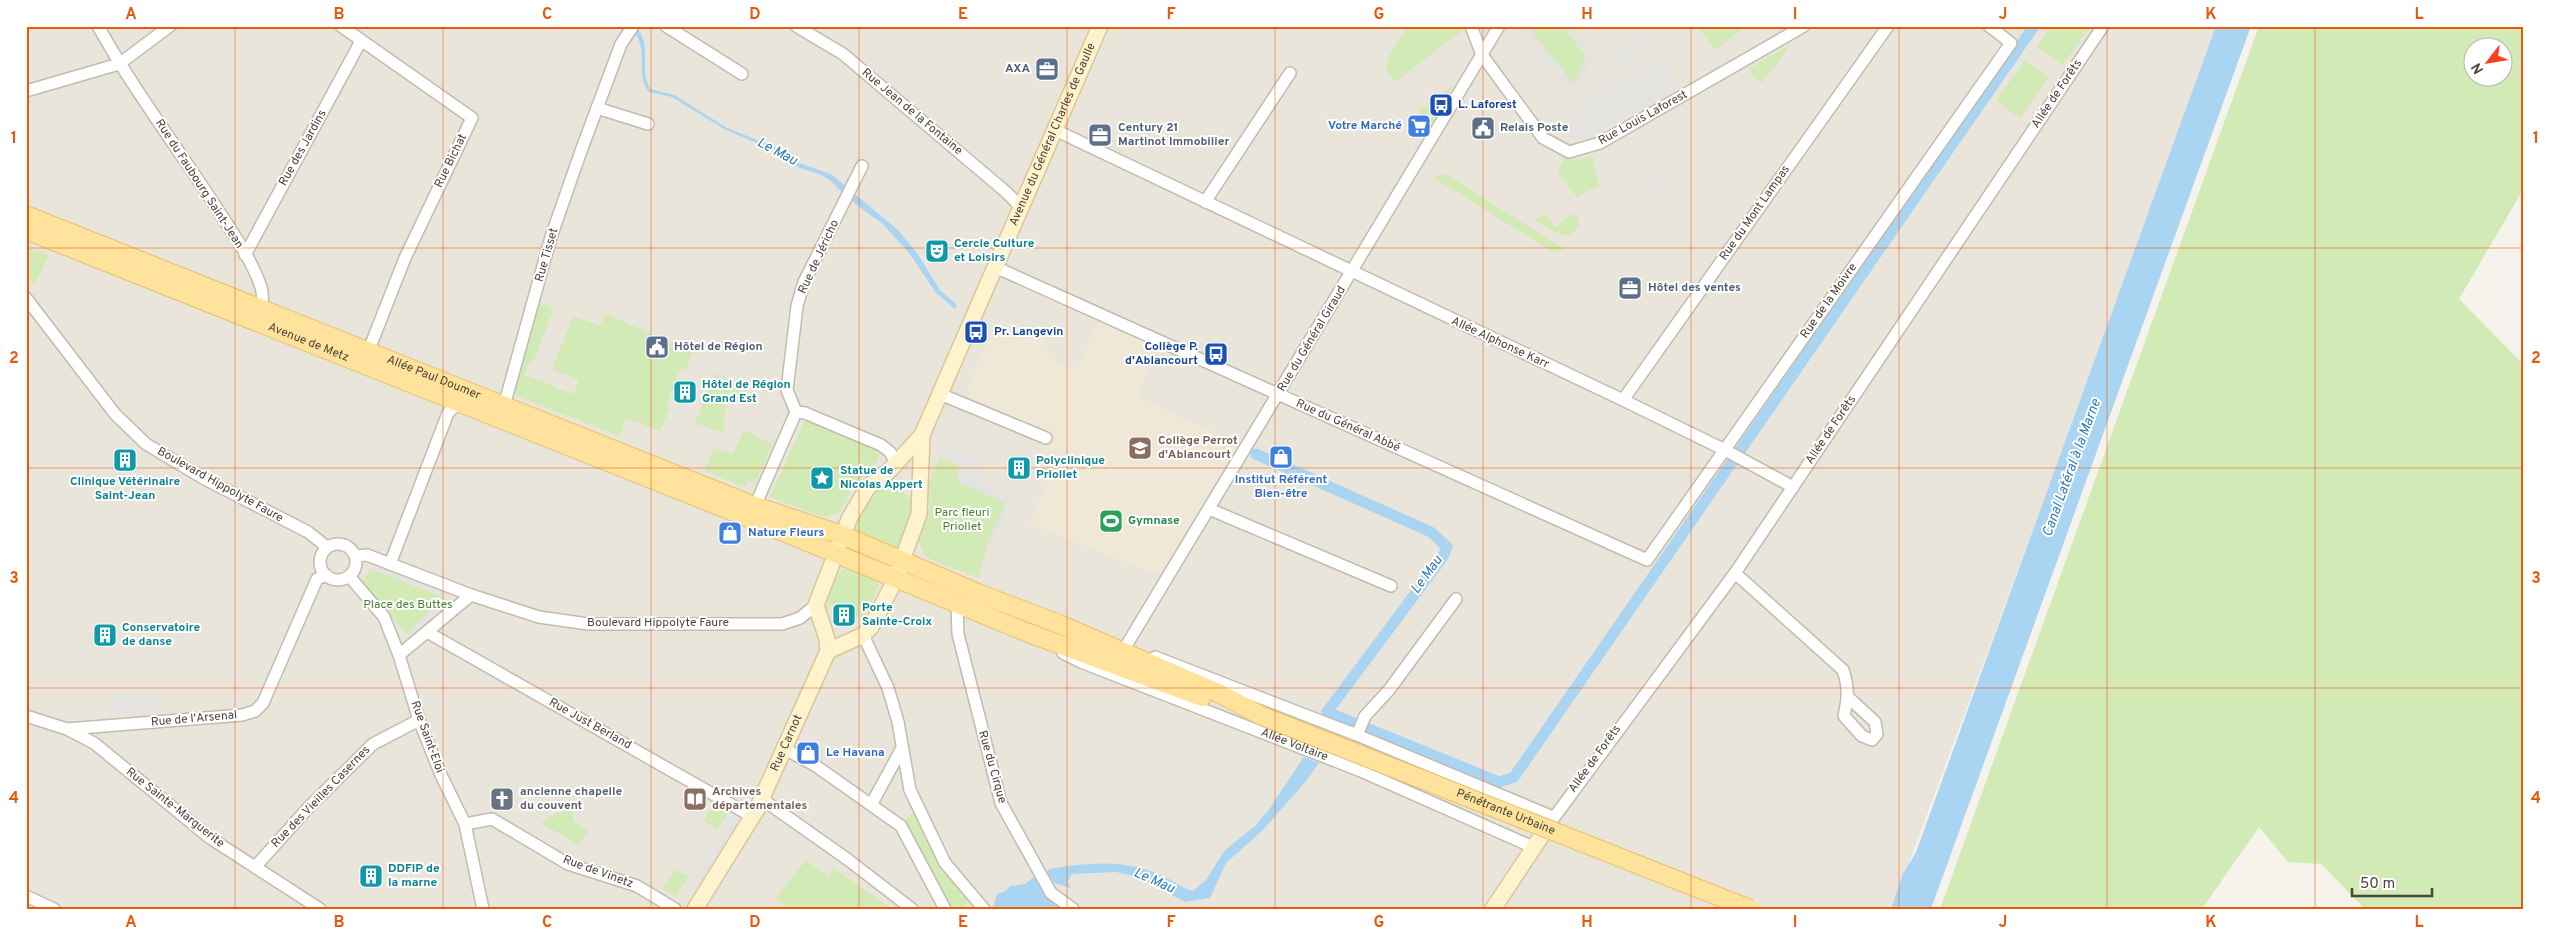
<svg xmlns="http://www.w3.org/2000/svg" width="2550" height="935" font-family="Overpass,sans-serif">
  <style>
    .residential { fill: #eae5da }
    .education { fill: #efe8d6 }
    .green { fill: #d2eab5; fill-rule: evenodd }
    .parking { fill: #e5e3e0 }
    .water { fill: #a9d4f2 }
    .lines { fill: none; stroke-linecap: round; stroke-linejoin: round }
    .canal { stroke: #a9d4f2; stroke-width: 11 }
    .minor-casing { stroke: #c2bbae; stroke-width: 14 }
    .secondary-casing { stroke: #d6c79b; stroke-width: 18 }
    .primary-casing { stroke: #e6c16a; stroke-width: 20 }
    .minor { stroke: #fff; stroke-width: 11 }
    .secondary { stroke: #fff3cd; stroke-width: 15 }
    .primary { stroke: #ffe39c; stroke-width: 18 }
    .primary-bridge-casing { stroke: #e6c16a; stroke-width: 20; stroke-linecap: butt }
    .primary-bridge { stroke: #ffe39c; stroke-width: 18 }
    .grid { fill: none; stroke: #e8590c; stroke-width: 1; stroke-opacity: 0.55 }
    .labels { text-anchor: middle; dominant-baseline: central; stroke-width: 4; stroke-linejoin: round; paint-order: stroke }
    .service-label { font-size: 12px; font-weight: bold; fill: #4e5e75; stroke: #fff; text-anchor: start }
    .street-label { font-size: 12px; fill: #4b4439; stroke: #fff }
    .transit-label { font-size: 12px; font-weight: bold; fill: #164399; stroke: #fff; text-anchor: start }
    .shop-label { font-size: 12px; font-weight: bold; fill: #366cbe; stroke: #fff; text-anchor: start }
    .culture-label { font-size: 12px; font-weight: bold; fill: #0d838f; stroke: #fff; text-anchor: start }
    .education-label { font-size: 12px; font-weight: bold; fill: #785e54; stroke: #fff; text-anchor: start }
    .park-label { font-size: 12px; fill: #4a7f2a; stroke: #fff }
    .leisure-label { font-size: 12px; font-weight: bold; fill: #27864d; stroke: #fff; text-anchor: start }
    .worship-label { font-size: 12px; font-weight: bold; fill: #5b616d; stroke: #fff; text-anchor: start }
    .water-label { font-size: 14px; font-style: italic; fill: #2e7ab2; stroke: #fff }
    .neatline { fill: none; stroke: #e8590c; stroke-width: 2 }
    .grid-label { font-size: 16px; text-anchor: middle; font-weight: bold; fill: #e8590c }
  </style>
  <rect width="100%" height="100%" fill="#f6f3ec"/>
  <path class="residential" d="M26,26H2220L1892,909H26Z"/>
  <path class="education" d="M1098,321L1158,348L1137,397L1238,443L1159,575L1029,524L1059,454L1043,447L1049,432L972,398L967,388L996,322L1043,341L1050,358L1076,370Z"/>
  <path class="green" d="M1408,26H1462L1463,30L1395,82L1386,71L1388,58Z
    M1535,26H1563L1586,57L1574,85L1532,32Z
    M1703,26H1746L1715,50L1699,29Z
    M2051,26H2090L2063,65L2037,47Z
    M2259,26H2524V188L2459,299L2524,365V909H2365L2321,864L2288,862L2259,827L2202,909H1940ZM2472,48H2502V78H2472Z
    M1788,46L1786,53L1761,83L1751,72L1750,68Z
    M2025,60L2049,77L2020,118L1996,101Z
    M1454,84L1444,104L1441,103L1437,109L1440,110L1432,122L1417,111L1422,107H1426Z
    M1592,156L1599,186L1577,197L1557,172L1564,158L1577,159Z
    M1444,173L1559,246L1566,249L1553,252L1434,178Z
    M1573,213L1578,218L1579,226L1571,235C1557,236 1545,226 1534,219L1544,214L1555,227Z
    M27,248L49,255L35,284L26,276Z
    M540,303L554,309L533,362L530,361L525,375L573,394L579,380L552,369L573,316L600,326L605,314L693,351L685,370L681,368L666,405L670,407L660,431L626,418L619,436L515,395L513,391Z
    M715,374L742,385L738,395L735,394L733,400L727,399L723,422L726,424L723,433L695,423Z
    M805,419L881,452L873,469L852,488L839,513L824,517L770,497Z
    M744,430L773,444L754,486L751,481L746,482L748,488L705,471L714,448L733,454Z
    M940,458L960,465L957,481L1006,503L988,542L979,578L932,560L925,555L921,548L918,540L930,510L929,482Z
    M888,486L903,490L913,505C910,519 907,540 895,549L856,530C858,514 870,488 888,486Z
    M371,569L443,597L407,635L362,582Z
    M844,569L875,579L879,585L865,617L858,624L860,618L830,604L827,609C827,597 834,576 844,569Z
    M699,788L731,808L717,830L704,821L713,804L696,793Z
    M568,810L573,813V821L588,831L579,845L541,823L556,813Z
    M914,812L949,876L969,899L962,909H949L903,822Z
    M806,860L828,876L834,868L892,909H789L776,898Z
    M675,869L689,876L676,896L662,888Z"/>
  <path class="parking" d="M1525,26H1535L1532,32L1574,84L1586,57L1563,26H1572L1593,55L1582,89L1571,93L1522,31Z
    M1645,32L1654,46L1621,66L1612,51Z
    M1661,56L1680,87L1596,134L1583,138H1570L1562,135L1586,98Z
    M1663,177L1668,183L1604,233L1600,227Z
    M945,448L985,461L977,481L1014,498L989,552L986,551L988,542L1006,503L956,481L960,466L940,458Z
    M374,564L445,591L443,595L372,568Z
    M444,598L450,604L413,639L408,635Z
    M117,689L166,708L107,716Z
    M735,809L745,815L691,895L684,890Z"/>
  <path class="water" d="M2216,26H2251L1931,909H1891L1903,874L1916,852L1943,778Z
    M638,29C652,48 639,70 650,89L674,95L727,128L775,147L793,161L831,174L898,230L917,253L940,290L957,305L955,309L936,293L910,254L883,224L850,200L831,181L821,175L795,166L771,149L724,129L672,97L649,92C635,76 649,49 634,32Z
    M1304,757L1319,763L1307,780L1263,830L1226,863L1210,898L1185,902L1138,877L1116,872L1072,874L1067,882L1071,888L1054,883L1047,871L1050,869C1090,862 1128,859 1165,877C1176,882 1181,888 1193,891L1206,880L1225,850L1255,826L1268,811Z
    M1035,876L1064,909H1025L1020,907L1017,909L993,908L997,894L1006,891L1010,886L1025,884Z"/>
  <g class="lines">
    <path class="canal" d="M1256,454L1431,532L1447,547L1442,558L1327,712L1337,716L1334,722
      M1337,716L1499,782L1514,777L2034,26"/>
    <g class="minor-casing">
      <g id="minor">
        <path d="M98,26C133,89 177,147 216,207C232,232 251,258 261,287C263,294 263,301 261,309"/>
        <path d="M341,26L472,118L405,258L368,352"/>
        <path d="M666,26L742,74"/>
        <path d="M796,26L843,54L1006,192L1021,207"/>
        <path d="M1471,26L1482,55L1543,138L1569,152L1600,143L1804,26"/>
        <path d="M26,91L119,64L170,26"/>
        <path d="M597,108L648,124"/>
        <path d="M1055,130L1623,400L1725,450L1793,487"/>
        <path d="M1205,202L1290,73"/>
        <path d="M245,255L361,41"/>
        <path d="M995,267L1647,560L2011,43L1989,26"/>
        <path d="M26,298L115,414L146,444L203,478L308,532L327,547"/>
        <path d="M940,394L1046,438"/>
        <path d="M1623,400L1888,26"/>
        <path d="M504,406L551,237L581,151L621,44L633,26"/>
        <path d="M796,412L787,390L797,306L804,282L862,166"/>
        <path d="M755,506L796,412L805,413L881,445L890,452L896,463"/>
        <path d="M1209,509L1391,586"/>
        <circle cx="338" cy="562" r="18"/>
        <path d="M355,556L367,555L471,595L539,617L588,624H782L800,618L816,605"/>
        <path d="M390,564L448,413L454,407L463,404"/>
        <path d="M1735,573L1843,670C1849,688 1848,698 1844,716L1862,736L1872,740L1877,734L1875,722L1849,698"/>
        <path d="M349,576L384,617L399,655L419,720L441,775L465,824L483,909"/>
        <path d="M957,605L958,634L1001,803L1051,893L1073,909"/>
        <path d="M427,632L753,817"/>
        <path d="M863,635L888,688L898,722L910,790L945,863L984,909"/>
        <path d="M1129,652L1123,651L1499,26"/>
        <path id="s1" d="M1063,653L1081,662L1361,771L1533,847"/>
        <path d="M399,655L471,595"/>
        <path d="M1155,657L1357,735L1553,817"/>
        <path d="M26,716L67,729L94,743L210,838L320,909"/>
        <path d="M67,729L242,715L255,711L263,703L317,579L326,575"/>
        <path d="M1357,735L1365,716L1389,690L1456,599"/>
        <path d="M785,749L816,766L901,826L945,909"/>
        <path d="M762,799L847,859L912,909"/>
        <path d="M871,805L902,748"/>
        <path d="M1550,823L1735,573L2103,26"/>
        <path d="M465,824L492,819L568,864L637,886L675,909"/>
        <path d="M255,867L309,807L373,744L419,720"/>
        <path d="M26,896L54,909"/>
      </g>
    </g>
    <g class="secondary-casing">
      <g id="secondary">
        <path d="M828,651L863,635L871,627L895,580L919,514L922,435"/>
        <path id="s2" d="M695,909L757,809L828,651L827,639L816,605L850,517L868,487L889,471L922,435L1100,26"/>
        <path d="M1493,909L1548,826"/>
      </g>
    </g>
    <g class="primary-casing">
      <g id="primary">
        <path id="s3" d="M26,215L672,473L755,506L842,535L980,594L1059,624L1218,693L1262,716"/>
        <path id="s4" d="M26,230L769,526L1026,632L1202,697"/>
      </g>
    </g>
    <use href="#minor" class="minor"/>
    <use href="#secondary" class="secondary"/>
    <use href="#primary" class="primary"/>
    <g class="primary-bridge-casing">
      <g id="primary-bridge">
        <path id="s5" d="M1262,716L1750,909"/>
      </g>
    </g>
    <use href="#primary-bridge" class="primary-bridge"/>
  </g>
  <path class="grid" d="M235,26V909M443,26V909M651,26V909M859,26V909M1067,26V909M1275,26V909M1483,26V909M1691,26V909M1899,26V909M2107,26V909M2315,26V909M26,248H2524M26,468H2524M26,688H2524"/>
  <defs>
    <g id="office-square" transform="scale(1.25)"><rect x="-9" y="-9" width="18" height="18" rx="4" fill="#5c6f8a" stroke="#fff"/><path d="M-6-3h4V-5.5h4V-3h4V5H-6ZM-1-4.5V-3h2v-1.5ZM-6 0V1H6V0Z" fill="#fff"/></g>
    <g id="bus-square" transform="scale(1.25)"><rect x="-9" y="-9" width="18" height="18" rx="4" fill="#1a4fb4" stroke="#fff"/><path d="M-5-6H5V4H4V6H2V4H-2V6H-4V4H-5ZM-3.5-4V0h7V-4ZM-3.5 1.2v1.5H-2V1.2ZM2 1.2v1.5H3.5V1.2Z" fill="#fff"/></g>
    <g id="supermarket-square" transform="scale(1.25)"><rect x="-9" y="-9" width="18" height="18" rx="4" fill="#3f7fe0" stroke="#fff"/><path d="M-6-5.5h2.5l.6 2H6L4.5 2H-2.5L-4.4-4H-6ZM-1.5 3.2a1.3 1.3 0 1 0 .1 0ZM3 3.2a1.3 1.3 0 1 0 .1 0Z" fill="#fff"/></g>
    <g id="civic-square" transform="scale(1.25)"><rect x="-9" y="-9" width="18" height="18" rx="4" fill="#5c6f8a" stroke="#fff"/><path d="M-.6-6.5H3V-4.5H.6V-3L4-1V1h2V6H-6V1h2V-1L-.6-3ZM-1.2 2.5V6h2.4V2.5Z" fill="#fff"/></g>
    <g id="theatre-square" transform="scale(1.25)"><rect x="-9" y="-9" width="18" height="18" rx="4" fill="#0f9aa8" stroke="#fff"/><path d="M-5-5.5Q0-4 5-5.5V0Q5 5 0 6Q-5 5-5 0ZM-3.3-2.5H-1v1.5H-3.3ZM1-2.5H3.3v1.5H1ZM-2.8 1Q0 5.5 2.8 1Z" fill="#fff"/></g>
    <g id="building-square" transform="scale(1.25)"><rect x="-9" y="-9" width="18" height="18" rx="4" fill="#0f9aa8" stroke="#fff"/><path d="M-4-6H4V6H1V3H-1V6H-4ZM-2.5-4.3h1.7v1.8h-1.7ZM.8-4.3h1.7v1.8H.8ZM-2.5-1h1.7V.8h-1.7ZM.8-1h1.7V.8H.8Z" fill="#fff"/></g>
    <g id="school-square" transform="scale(1.25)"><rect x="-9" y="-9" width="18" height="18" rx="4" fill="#8d6e63" stroke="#fff"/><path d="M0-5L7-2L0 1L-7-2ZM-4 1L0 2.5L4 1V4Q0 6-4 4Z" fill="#fff"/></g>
    <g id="shop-square" transform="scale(1.25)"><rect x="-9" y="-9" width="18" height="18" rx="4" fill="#3f7fe0" stroke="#fff"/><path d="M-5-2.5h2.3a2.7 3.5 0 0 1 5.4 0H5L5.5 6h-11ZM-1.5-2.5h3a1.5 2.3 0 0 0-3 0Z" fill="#fff"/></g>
    <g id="sight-square" transform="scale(1.25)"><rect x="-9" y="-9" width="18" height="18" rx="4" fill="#0f9aa8" stroke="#fff"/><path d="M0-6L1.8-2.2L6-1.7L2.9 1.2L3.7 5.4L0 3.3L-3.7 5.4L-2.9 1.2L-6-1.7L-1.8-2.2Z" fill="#fff"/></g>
    <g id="stadium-square" transform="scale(1.25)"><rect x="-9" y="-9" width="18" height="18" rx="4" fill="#2e9e5b" stroke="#fff"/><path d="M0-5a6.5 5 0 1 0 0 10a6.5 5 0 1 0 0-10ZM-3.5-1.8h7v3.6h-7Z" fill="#fff"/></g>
    <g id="church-square" transform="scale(1.25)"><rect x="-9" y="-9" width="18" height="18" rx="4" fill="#6b7280" stroke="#fff"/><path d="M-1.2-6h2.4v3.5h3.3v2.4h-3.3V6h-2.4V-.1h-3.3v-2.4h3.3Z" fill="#fff"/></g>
    <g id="library-square" transform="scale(1.25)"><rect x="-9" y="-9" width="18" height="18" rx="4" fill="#8d6e63" stroke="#fff"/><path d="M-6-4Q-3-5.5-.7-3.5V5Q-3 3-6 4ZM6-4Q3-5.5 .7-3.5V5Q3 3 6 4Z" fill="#fff"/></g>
  </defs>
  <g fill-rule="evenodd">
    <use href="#office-square" x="1047" y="69"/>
    <use href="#bus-square" x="1441" y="105"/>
    <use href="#supermarket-square" x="1419" y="126"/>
    <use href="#civic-square" x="1483" y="128"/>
    <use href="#office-square" x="1100" y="135"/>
    <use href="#theatre-square" x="937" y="251"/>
    <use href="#office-square" x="1630" y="288"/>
    <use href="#bus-square" x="976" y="332"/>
    <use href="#civic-square" x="657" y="347"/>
    <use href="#bus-square" x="1216" y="354"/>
    <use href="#building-square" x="685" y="392"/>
    <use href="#school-square" x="1140" y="448"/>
    <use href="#shop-square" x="1281" y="457"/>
    <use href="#building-square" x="125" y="460"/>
    <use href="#building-square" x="1019" y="468"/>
    <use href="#sight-square" x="822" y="478"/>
    <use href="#stadium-square" x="1111" y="521"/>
    <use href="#shop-square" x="730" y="533"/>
    <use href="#building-square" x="844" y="615"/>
    <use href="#building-square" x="105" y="635"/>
    <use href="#shop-square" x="808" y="753"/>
    <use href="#church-square" x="502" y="799"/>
    <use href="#library-square" x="695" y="799"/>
    <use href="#building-square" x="371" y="876"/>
  </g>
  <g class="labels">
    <g class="service-label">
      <text x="1030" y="69" text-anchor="end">AXA</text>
      <text x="1118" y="128">Century 21<tspan x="1118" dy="14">Martinot Immobilier</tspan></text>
      <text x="1500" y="128">Relais Poste</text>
      <text x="1648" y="288">Hôtel des ventes</text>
      <text x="674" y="347">Hôtel de Région</text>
    </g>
    <g class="street-label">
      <text transform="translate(2057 94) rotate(-56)">Allée de Forêts</text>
      <text transform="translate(912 112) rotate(40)">Rue Jean de la Fontaine</text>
      <text transform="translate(1643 118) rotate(-29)">Rue Louis Laforest</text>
      <text stroke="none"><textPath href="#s2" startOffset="871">Avenue du Général Charles de Gaulle</textPath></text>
      <text transform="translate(303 148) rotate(-61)">Rue des Jardins</text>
      <text transform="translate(451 161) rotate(-64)">Rue Bichat</text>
      <text transform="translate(199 184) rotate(57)">Rue du Faubourg Saint-Jean</text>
      <text transform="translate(1755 213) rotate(-55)">Rue du Mont Lampas</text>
      <text transform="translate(547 255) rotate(-74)">Rue Tisset</text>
      <text transform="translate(819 257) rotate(-65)">Rue de Jéricho</text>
      <text transform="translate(1829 301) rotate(-55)">Rue de la Moivre</text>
      <text transform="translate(1312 339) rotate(-59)">Rue du Général Giraud</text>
      <text stroke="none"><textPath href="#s4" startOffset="304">Avenue de Metz</textPath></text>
      <text transform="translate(1500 343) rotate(25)">Allée Alphonse Karr</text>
      <text stroke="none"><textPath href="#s3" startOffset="439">Allée Paul Doumer</textPath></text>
      <text transform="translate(1348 426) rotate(24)">Rue du Général Abbé</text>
      <text transform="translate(1831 430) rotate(-56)">Allée de Forêts</text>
      <text transform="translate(220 485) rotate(29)">Boulevard Hippolyte Faure</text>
      <text x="658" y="623">Boulevard Hippolyte Faure</text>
      <text transform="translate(194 719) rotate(-5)">Rue de l'Arsenal</text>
      <text transform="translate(590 724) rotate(29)">Rue Just Berland</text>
      <text transform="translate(427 737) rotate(70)">Rue Saint-Eloi</text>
      <text stroke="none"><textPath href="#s2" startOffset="190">Rue Carnot</textPath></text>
      <text stroke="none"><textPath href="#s1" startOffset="249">Allée Voltaire</textPath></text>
      <text transform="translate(1595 759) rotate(-54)">Allée de Forêts</text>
      <text transform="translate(992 767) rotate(74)">Rue du Cirque</text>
      <text transform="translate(321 797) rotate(-46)">Rue des Vieilles Casernes</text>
      <text transform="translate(175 808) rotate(38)">Rue Sainte-Marguerite</text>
      <text stroke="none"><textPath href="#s5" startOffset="262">Pénétrante Urbaine</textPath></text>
      <text transform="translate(598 872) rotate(20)">Rue de Vinetz</text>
    </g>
    <g class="transit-label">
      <text x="1458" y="105">L. Laforest</text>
      <text x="994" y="332">Pr. Langevin</text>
      <text x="1198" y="347" text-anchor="end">Collège P.<tspan x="1198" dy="14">d'Ablancourt</tspan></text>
    </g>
    <g class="shop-label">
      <text x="1402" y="126" text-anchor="end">Votre Marché</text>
      <text x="1281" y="480" text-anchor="middle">Institut Référent<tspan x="1281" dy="14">Bien-être</tspan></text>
      <text x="748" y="533">Nature Fleurs</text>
      <text x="826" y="753">Le Havana</text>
    </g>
    <g class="culture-label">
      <text x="954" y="244">Cercle Culture<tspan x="954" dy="14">et Loisirs</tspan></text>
      <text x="702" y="385">Hôtel de Région<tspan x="702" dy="14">Grand Est</tspan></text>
      <text x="1036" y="461">Polyclinique<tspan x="1036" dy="14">Priollet</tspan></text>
      <text x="840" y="471">Statue de<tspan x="840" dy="14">Nicolas Appert</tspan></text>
      <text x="125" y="482" text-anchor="middle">Clinique Vétérinaire<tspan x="125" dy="14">Saint-Jean</tspan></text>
      <text x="862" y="608">Porte<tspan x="862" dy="14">Sainte-Croix</tspan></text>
      <text x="122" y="628">Conservatoire<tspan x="122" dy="14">de danse</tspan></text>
      <text x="388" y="869">DDFIP de<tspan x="388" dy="14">la marne</tspan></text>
    </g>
    <g class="education-label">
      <text x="1158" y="441">Collège Perrot<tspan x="1158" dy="14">d'Ablancourt</tspan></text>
      <text x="712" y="792">Archives<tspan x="712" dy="14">départementales</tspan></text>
    </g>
    <g class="park-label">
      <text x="962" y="513">Parc fleuri<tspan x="962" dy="14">Priollet</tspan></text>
      <text x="408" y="605">Place des Buttes</text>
    </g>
    <g class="leisure-label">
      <text x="1128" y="521">Gymnase</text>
    </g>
    <g class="worship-label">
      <text x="520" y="792">ancienne chapelle<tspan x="520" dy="14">du couvent</tspan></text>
    </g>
    <g class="water-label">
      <text transform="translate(777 152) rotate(28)">Le Mau</text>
      <text transform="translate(2072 468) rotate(-70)">Canal Latéral à la Marne</text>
      <text transform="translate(1427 575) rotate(-54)">Le Mau</text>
      <text transform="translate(1154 881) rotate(24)">Le Mau</text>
    </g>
  </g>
  <rect width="2550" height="935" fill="none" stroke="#ffffff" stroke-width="55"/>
  <g transform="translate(2488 62) rotate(239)"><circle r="24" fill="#ffffff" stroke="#b7b4b0"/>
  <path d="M0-4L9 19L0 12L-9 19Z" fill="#fc3f1d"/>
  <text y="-8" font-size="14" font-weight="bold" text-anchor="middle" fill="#4b4439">N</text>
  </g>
  <path d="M2352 888v8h80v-8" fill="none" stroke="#4b4439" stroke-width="2.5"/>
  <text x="2360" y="888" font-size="15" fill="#4b4439" stroke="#ffffff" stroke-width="4" paint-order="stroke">50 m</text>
  <rect x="28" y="28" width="2494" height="880" class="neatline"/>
  <g class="grid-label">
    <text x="131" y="19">A</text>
    <text x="339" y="19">B</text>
    <text x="547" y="19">C</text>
    <text x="755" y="19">D</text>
    <text x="963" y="19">E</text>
    <text x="1171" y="19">F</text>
    <text x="1379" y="19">G</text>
    <text x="1587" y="19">H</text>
    <text x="1795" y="19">I</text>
    <text x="2003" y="19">J</text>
    <text x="2211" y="19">K</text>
    <text x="2419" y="19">L</text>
    <text x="14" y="143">1</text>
    <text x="2536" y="143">1</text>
    <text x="14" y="363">2</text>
    <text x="2536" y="363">2</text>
    <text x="14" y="583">3</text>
    <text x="2536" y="583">3</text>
    <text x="14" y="803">4</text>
    <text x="2536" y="803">4</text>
    <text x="131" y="927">A</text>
    <text x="339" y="927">B</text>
    <text x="547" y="927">C</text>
    <text x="755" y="927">D</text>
    <text x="963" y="927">E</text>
    <text x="1171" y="927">F</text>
    <text x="1379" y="927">G</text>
    <text x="1587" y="927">H</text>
    <text x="1795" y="927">I</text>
    <text x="2003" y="927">J</text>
    <text x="2211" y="927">K</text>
    <text x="2419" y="927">L</text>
  </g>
</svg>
